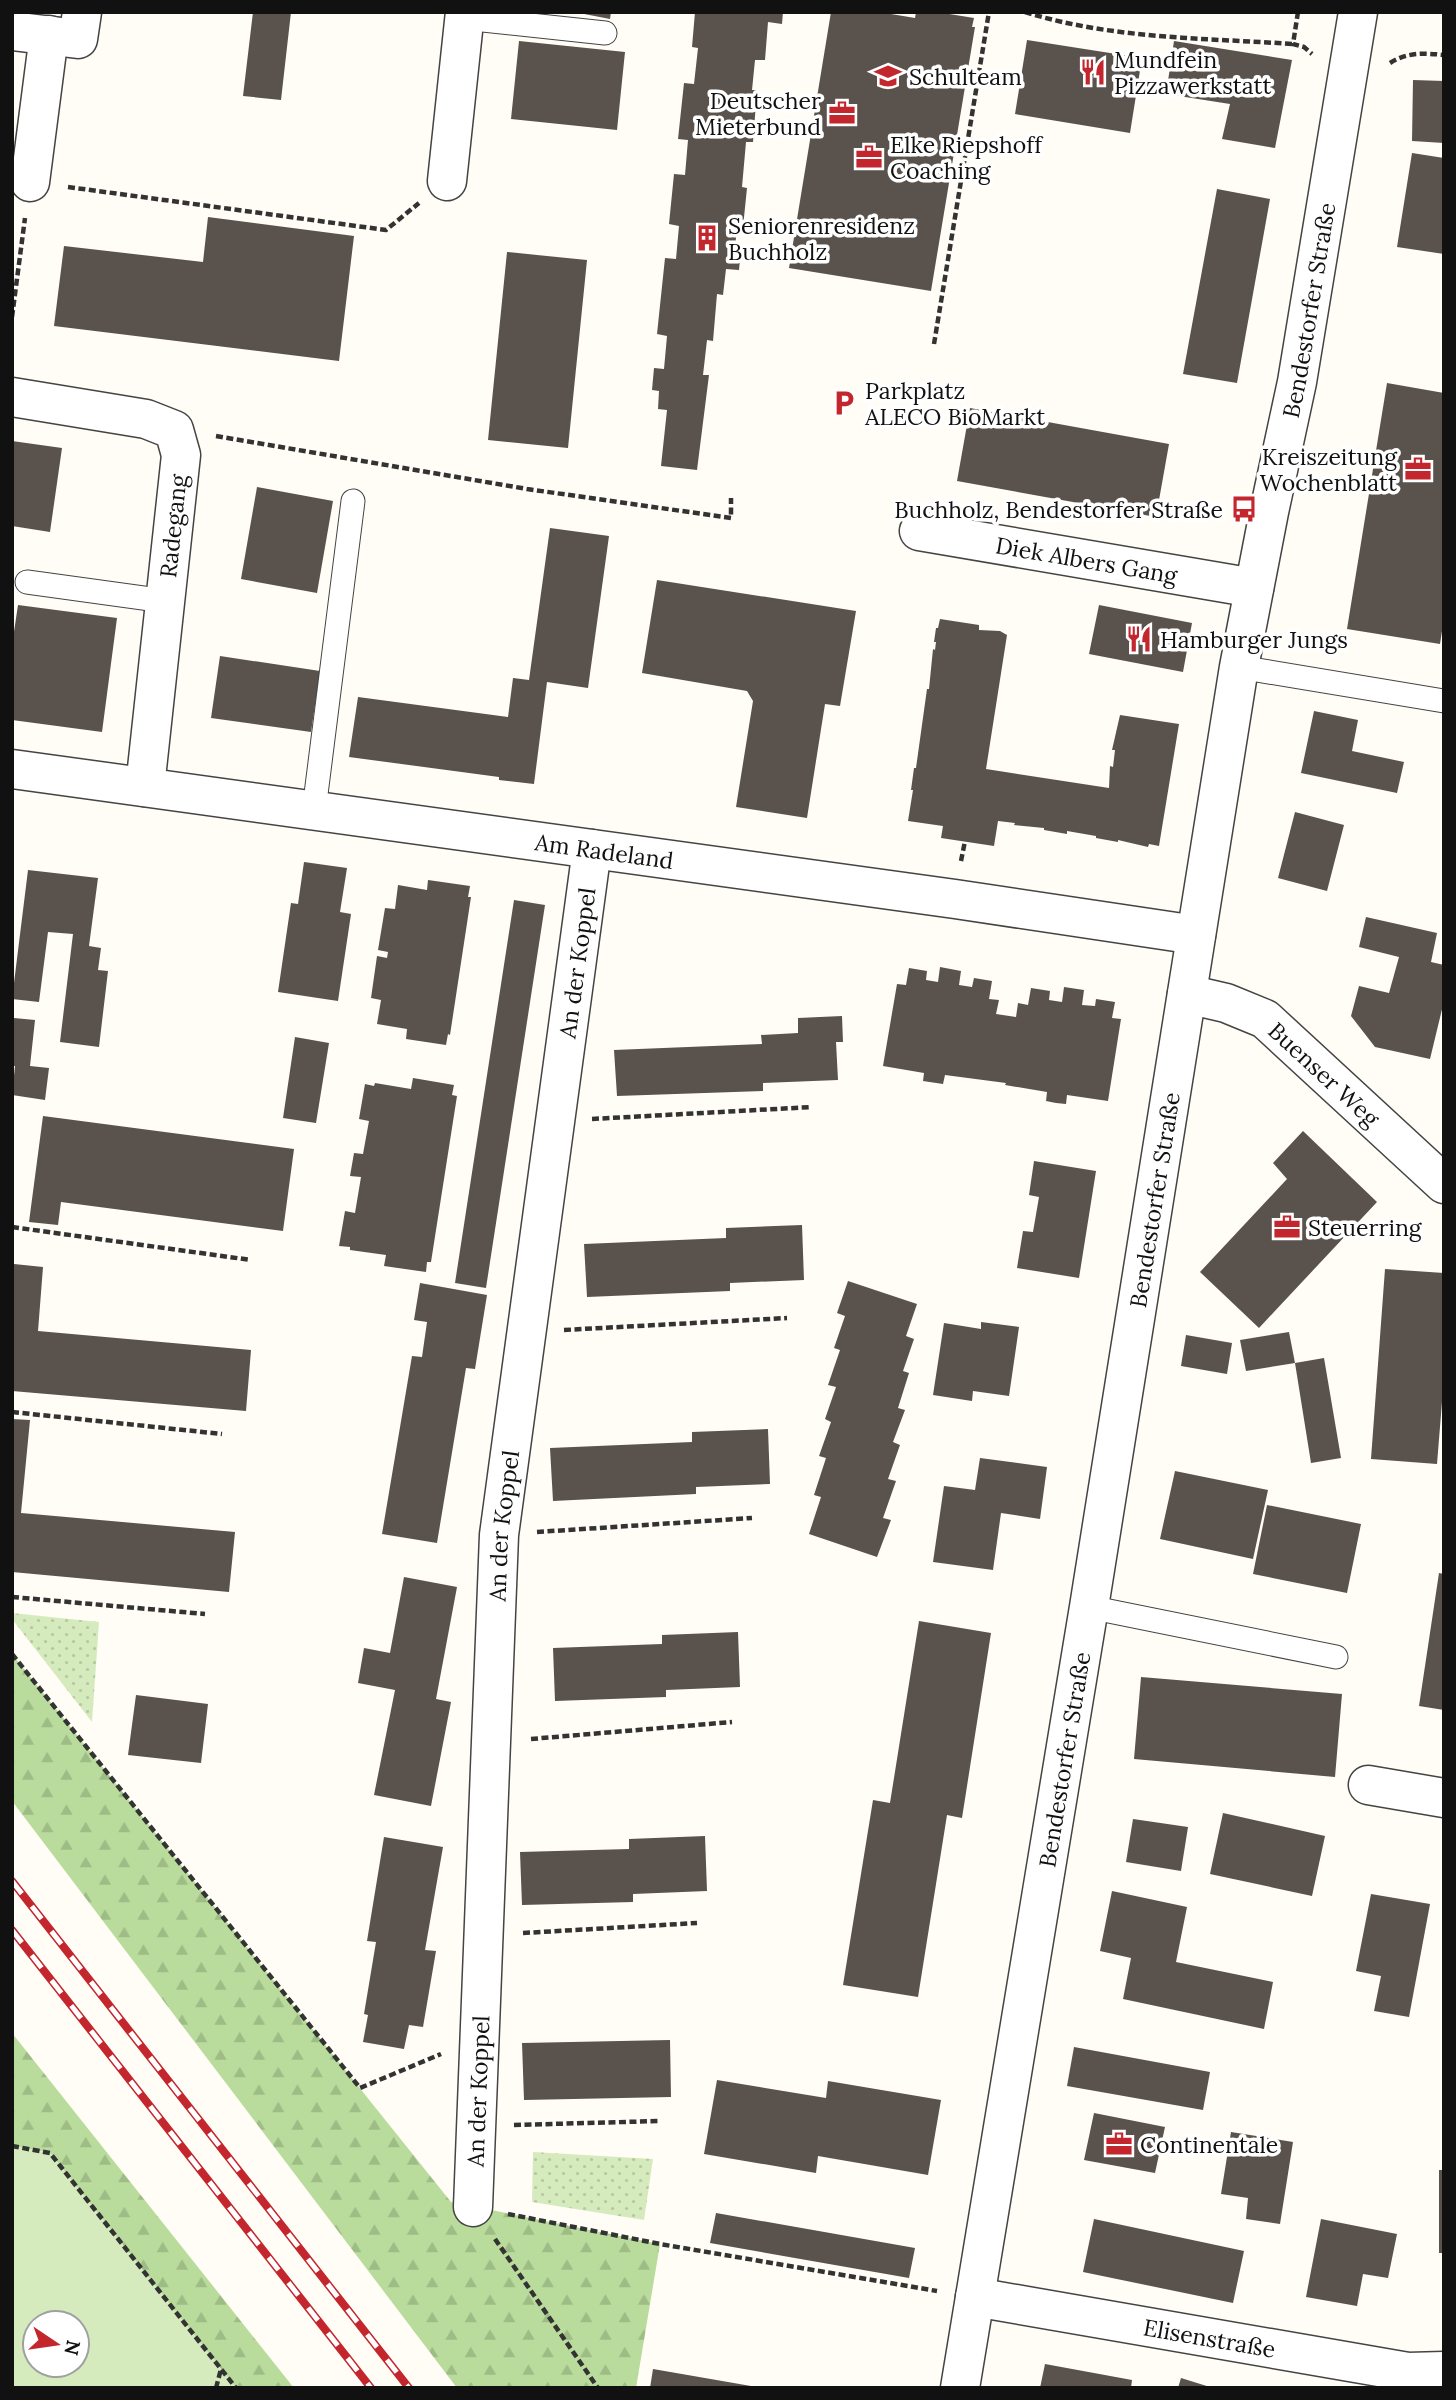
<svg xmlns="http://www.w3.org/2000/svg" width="1456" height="2400" font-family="Lora,serif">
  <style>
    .grass { fill: url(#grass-dots) }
    .forest { fill: url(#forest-firs) }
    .garden { fill: #d5ebbd; fill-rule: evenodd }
    .building { fill: #5a524d }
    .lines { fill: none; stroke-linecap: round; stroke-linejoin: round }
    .service-casing { stroke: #444; stroke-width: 25 }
    .minor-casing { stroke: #444; stroke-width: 41 }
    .tertiary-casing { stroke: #444; stroke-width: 41 }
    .path { stroke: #333; stroke-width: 4.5; stroke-dasharray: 7 3.5; stroke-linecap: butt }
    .service { stroke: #fff; stroke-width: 23 }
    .minor { stroke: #fff; stroke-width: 38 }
    .tertiary { stroke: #fff; stroke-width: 38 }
    .rail-casing { stroke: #c4262e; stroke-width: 8 }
    .rail { stroke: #fff; stroke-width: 5; stroke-dasharray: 16; stroke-linecap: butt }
    .labels { text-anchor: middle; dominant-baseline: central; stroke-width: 7; stroke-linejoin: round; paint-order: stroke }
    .poi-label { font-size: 23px; fill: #111; stroke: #fff; text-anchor: start }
    .street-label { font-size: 23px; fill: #111; stroke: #fff }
  </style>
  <defs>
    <pattern id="grass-dots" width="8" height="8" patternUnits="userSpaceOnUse" patternTransform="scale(1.75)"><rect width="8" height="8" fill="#d5ebbd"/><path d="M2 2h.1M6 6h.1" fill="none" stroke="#b6c8a1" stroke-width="1.8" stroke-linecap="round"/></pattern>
    <pattern id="forest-firs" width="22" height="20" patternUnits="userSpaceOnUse" patternTransform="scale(1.75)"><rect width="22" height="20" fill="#b9dc9c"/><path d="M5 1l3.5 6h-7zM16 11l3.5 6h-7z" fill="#9ebc85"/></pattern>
  </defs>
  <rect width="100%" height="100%" fill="#fffdf5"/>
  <path class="grass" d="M12,1613L99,1622L92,1722L12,1619Z
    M533,2152L653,2159L644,2220L532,2202Z"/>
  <path class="forest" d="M12,1654L451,2202L660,2244L636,2388H457L12,1801Z
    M12,2033L294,2388H236L50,2153L12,2146Z"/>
  <path class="garden" d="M12,2146L50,2153L236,2388H12ZM35,2323H77V2365H35Z"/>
  <path class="building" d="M253,12H291L281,100L243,96Z
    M574,12H611L610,19Z
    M695,12H783L782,24L768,22L765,60H755L752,90H757L753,142H746L742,187L747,188L743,227H737L735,248L741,249L739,270L726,269L723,295L717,294L713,341L707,340L703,375H709L697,470L661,466L667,410L658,409L659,391L652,390L654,368L664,369L667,336L657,334L665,258L676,259L679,226L669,224L674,174L685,175L688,140L678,139L684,83L694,84L698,48L692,47Z
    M831,12H892L891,14L915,18L916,12H937L974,18L972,27H975L931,291L789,268Z
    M1027,40L1142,58L1130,133L1015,114Z
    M519,41L625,52L617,130L511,119Z
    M1174,41L1292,60L1275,148L1222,139L1230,104L1166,94Z
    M1413,80L1444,81V143L1412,141Z
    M1412,153L1444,158V254L1397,247Z
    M1217,189L1270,199L1237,383L1183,374Z
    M208,217L354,236L339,361L54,326L64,246L203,262Z
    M507,252L587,260L568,448L488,440Z
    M1387,383L1444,393V618L1440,644L1347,629Z
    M970,408L1169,444L1156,517L957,481Z
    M12,441L62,448L50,532L12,526Z
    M257,487L333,501L317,593L241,579Z
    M550,528L609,536L588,688L547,682L534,784L499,780V777L349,757L358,697L508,717L513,678L529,680Z
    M657,580L856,611L840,706L825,704L807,818L736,807L753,701L747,691L642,673Z
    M18,605L117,618L102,732L12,720V645Z
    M1099,605L1192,623L1183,672L1089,654Z
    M940,619L979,625V630L1000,631L1007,635L986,769L1109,788L1110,766L1113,767L1115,750H1112L1120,715L1179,724L1159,846L1149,844L1148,847L1118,840V842L1096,838V836L1067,831V834L1044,830V828L1014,825L1015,823L998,821L994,846L941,838L943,826L908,821L913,790H911L914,768H916L927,689H929L933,649L935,650L936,642H934L936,628H938Z
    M220,656L320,671L311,732L211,718Z
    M1314,711L1358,720L1352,751L1404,762L1397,793L1301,773Z
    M1295,812L1344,825L1327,891L1278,878Z
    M304,862L347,868L340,912L351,914L338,1001L278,992L291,903L298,904Z
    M28,870L98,878L89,946L101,948L98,970L108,971L99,1047L60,1042L73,934L48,932L39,1002L12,999Z
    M428,880L470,886L468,897H471L450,1035L448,1034L446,1045L406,1039L407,1029L377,1024L381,1000L371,998L377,956L387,958L388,952L378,950L385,908L395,909L398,885L427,890Z
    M514,900L545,905L486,1288L455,1283Z
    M1366,917L1437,933L1431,962L1444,965V1001L1430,1059L1375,1047L1351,1016L1359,986L1389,993L1399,957L1359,947Z
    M940,967L961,971L959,985L972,987L974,978L992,981L989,999L999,1000L996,1014L1016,1017L1018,1003L1028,1005L1031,988L1050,991L1049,1000L1062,1002L1064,987L1084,990L1082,1005L1095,1006L1096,999L1115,1002L1112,1018L1121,1019L1108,1101L1067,1095L1066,1104L1056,1103L1046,1101L1047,1092L1005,1085L1006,1083L945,1075L943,1084L923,1081L924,1073L883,1066L897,984L906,985L909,968L927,971L926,980L938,982Z
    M842,1016L843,1042H836L838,1080L763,1083V1091L617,1096L614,1050L762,1044L761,1035L798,1033V1018Z
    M14,1018L35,1020L30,1066L49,1068L45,1100L12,1095L15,1066H12Z
    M295,1037L329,1043L316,1123L283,1118Z
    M413,1078L454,1085L452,1095L457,1096L431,1262H427L426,1272L384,1266L386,1255L350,1250V1247L339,1246L345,1211L355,1213L361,1177L350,1176L354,1153L363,1154L369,1121L359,1119L365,1084L374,1086L375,1083L411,1089Z
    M43,1116L294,1149L283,1231L61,1202L58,1225L29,1222Z
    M1303,1131L1377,1202L1259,1328L1200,1272L1287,1179L1273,1163Z
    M1034,1161L1096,1171L1079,1278L1017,1268L1023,1231L1033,1232L1039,1197L1029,1195Z
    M802,1225L804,1280L730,1283V1291L587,1297L584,1244L726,1238V1228Z
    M14,1264L43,1267L38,1331L251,1350L246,1411L12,1391Z
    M1385,1269L1444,1273V1377L1437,1464L1371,1459Z
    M848,1281L917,1304L906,1336L914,1339L903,1371L909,1373L898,1408L905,1410L893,1442L900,1445L888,1479L896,1481L883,1518L891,1520L877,1557L809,1534L821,1497L814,1495L826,1458L819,1456L831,1422L825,1419L836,1387L828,1385L840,1350L834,1348L845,1316L837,1313Z
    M420,1283L487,1295L475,1369L466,1368L437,1543L382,1534L412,1356L422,1357L427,1322L414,1320Z
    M981,1322L1019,1327L1009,1396L973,1391L972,1401L933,1395L944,1323L981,1329Z
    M1289,1332L1295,1363L1246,1371L1240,1340Z
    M1186,1335L1232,1343L1227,1374L1181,1366Z
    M1324,1358L1341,1458L1311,1463L1295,1363Z
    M12,1419L30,1420L21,1513L235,1532L229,1592L12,1572Z
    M768,1429L770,1484L696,1487V1494L553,1501L550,1448L692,1442V1432Z
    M980,1458L1047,1467L1040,1519L1001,1513L993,1570L933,1562L944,1486L975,1490Z
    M1175,1471L1268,1490L1253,1559L1160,1539Z
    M1267,1505L1361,1524L1347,1593L1253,1574Z
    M1439,1573L1444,1574V1710L1419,1706Z
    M404,1577L457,1587L436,1699L451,1702L431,1806L374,1795L395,1690L358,1683L364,1648L390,1653Z
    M919,1621L991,1633L962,1818L947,1815L918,1997L843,1985L873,1800L890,1803Z
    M738,1632L740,1687L666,1690V1697L555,1701L553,1648L662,1644V1635Z
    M1141,1677L1342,1694L1335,1777L1134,1759Z
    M136,1695L208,1704L201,1763L128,1755Z
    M1223,1813L1325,1836L1312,1896L1210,1874Z
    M1133,1819L1188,1827L1181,1871L1126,1862Z
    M705,1836L707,1891L633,1894V1902L522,1905L520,1852L629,1849V1839Z
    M384,1837L443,1847L425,1950L436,1951L423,2027L409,2025L404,2049L363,2042L368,2015L364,2014L376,1942L367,1941Z
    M1112,1891L1187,1907L1176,1962L1273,1982L1264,2029L1123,1999L1131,1958L1100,1951Z
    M1371,1894L1430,1904L1409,2017L1374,2011L1381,1976L1356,1971Z
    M670,2040L671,2097L524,2100L522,2043Z
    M1074,2047L1210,2072L1203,2110L1067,2086Z
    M717,2080L826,2098L828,2081L941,2100L928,2175L818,2156L816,2173L704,2154Z
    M1094,2113L1165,2127L1155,2173L1084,2160Z
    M1231,2132L1293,2142L1280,2224L1246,2219L1248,2198L1221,2194Z
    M1439,2170H1444V2253H1439Z
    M716,2213L915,2248L909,2278L710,2243Z
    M1094,2219L1244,2251L1233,2303L1083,2272Z
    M1321,2219L1397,2234L1388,2278L1363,2274L1357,2306L1306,2297Z
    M1045,2364L1132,2380L1131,2388H1040Z
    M653,2369L751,2386V2388H650Z
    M1181,2378L1210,2387V2388H1178Z"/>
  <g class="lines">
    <g class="service-casing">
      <path id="service" d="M464,18L605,33
        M27,582L165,601
        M1239,667L1444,701
        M314,810L353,501
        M1089,1607L1336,1657"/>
    </g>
    <g class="minor-casing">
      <g id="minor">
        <path d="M12,31L78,39L82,12"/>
        <path d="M447,181L465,12"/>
        <path d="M30,182L49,35"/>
        <path d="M12,397L146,419L174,430L181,455L145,787"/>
        <path id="s1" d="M919,531L1254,588"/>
        <path id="s2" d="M12,769L955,899L1196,935"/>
        <path id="s3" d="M1187,994L1226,1003L1265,1019L1444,1184"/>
        <path d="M1368,1785L1444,1798"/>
        <path id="s4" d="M473,2207L499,1535L592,849"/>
        <path id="s5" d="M975,2297L1408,2372L1444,2371"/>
      </g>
    </g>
    <g class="tertiary-casing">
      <g id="tertiary">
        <path id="s6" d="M960,2388L1089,1607L1239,667L1269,512L1297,382L1358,12"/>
      </g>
    </g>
    <path class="path" d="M1025,12C1111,39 1204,38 1293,44
      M1298,12L1293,44L1304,47L1312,54
      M1390,63C1407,52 1424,53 1444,55
      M68,187L386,230L419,203
      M12,317L25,218
      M934,344L989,12
      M216,436L527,489L731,518V498
      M961,861L965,841
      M592,1119L812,1107
      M12,1227L251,1260
      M564,1330L787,1318
      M12,1412L222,1434
      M537,1532L752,1518
      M12,1597L205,1614
      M12,1654L360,2088L441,2054
      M531,1739L732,1722
      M523,1933L697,1923
      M514,2125L660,2121
      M12,2146L50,2153L236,2388
      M508,2214L660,2244L937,2291
      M495,2239L598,2388
      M216,2388L221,2369"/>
    <use href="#service" class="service"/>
    <use href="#minor" class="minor"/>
    <use href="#tertiary" class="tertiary"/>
    <g class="rail-casing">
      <path id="rail" d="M12,1881L409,2388
        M12,1930L371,2388"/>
    </g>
    <use href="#rail" class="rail"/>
  </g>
  <defs>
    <g id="restaurant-bare" transform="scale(2.1)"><path d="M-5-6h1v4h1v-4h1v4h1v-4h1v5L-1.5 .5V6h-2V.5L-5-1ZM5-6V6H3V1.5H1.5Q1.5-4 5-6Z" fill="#c4262e" stroke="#fff" stroke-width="2.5" paint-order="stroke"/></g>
    <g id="school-bare" transform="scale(2.1)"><path d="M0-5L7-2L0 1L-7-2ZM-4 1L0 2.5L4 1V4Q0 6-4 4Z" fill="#c4262e" stroke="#fff" stroke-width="2.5" paint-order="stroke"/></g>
    <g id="office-bare" transform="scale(2.1)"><path d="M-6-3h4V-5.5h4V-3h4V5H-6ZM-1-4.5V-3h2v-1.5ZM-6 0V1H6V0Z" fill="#c4262e" stroke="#fff" stroke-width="2.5" paint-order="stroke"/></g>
    <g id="building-bare" transform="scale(2.1)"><path d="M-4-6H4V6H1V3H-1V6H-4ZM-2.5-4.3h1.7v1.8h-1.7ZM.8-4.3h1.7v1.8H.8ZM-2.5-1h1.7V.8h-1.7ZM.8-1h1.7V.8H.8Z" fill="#c4262e" stroke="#fff" stroke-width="2.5" paint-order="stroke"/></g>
    <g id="parking-bare" transform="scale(2.1)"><path d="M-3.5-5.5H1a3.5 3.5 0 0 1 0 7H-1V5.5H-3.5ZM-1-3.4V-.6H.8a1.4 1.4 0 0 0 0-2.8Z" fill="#c4262e" stroke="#fff" stroke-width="2.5" paint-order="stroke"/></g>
    <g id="bus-bare" transform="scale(2.1)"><path d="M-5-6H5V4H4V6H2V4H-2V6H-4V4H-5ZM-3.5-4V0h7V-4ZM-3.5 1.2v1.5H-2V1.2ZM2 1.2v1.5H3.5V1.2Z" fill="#c4262e" stroke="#fff" stroke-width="2.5" paint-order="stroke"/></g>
  </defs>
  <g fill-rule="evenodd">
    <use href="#restaurant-bare" x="1093" y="72"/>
    <use href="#school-bare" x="888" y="76"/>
    <use href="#office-bare" x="842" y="113"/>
    <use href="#office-bare" x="869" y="157"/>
    <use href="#building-bare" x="707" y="238"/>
    <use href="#parking-bare" x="844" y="403"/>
    <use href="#office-bare" x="1418" y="469"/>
    <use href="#bus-bare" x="1244" y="509"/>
    <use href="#restaurant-bare" x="1139" y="639"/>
    <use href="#office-bare" x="1287" y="1227"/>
    <use href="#office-bare" x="1119" y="2144"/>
  </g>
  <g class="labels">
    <g class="poi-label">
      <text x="1114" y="59">Mundfein<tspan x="1114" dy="26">Pizzawerkstatt</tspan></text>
      <text x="909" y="76">Schulteam</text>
      <text x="821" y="100" text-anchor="end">Deutscher<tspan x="821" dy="26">Mieterbund</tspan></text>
      <text x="890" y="144">Elke Riepshoff<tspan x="890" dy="26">Coaching</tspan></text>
      <text x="728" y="225">Seniorenresidenz<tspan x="728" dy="26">Buchholz</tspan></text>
      <text x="865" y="390">Parkplatz<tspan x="865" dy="26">ALECO BioMarkt</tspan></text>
      <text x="1397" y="456" text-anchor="end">Kreiszeitung<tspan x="1397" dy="26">Wochenblatt</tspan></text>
      <text x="1223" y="509" text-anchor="end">Buchholz, Bendestorfer Straße</text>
      <text x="1160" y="639">Hamburger Jungs</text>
      <text x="1308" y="1227">Steuerring</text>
      <text x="1140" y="2144">Continentale</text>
    </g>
    <g class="street-label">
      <text stroke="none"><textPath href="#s6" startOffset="2107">Bendestorfer Straße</textPath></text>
      <text transform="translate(173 526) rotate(-84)">Radegang</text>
      <text stroke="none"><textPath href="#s1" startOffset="170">Diek Albers Gang</textPath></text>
      <text stroke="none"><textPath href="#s2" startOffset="598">Am Radeland</textPath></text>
      <text stroke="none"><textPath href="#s4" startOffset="1250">An der Koppel</textPath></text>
      <text stroke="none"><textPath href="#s3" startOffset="163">Buenser Weg</textPath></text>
      <text stroke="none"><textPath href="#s6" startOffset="1204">Bendestorfer Straße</textPath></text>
      <text stroke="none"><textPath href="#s4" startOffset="682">An der Koppel</textPath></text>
      <text stroke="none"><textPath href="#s6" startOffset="637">Bendestorfer Straße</textPath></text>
      <text stroke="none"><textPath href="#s4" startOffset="116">An der Koppel</textPath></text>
      <text stroke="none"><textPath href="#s5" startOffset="238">Elisenstraße</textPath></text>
    </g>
  </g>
  <rect width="1456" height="2400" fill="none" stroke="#111111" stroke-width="28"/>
  <g transform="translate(56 2344) rotate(103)"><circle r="33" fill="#ffffff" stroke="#a0a0a0" stroke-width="2"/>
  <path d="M0-5L12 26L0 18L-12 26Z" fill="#c4262e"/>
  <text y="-10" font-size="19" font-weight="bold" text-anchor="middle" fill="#111111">N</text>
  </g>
</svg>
